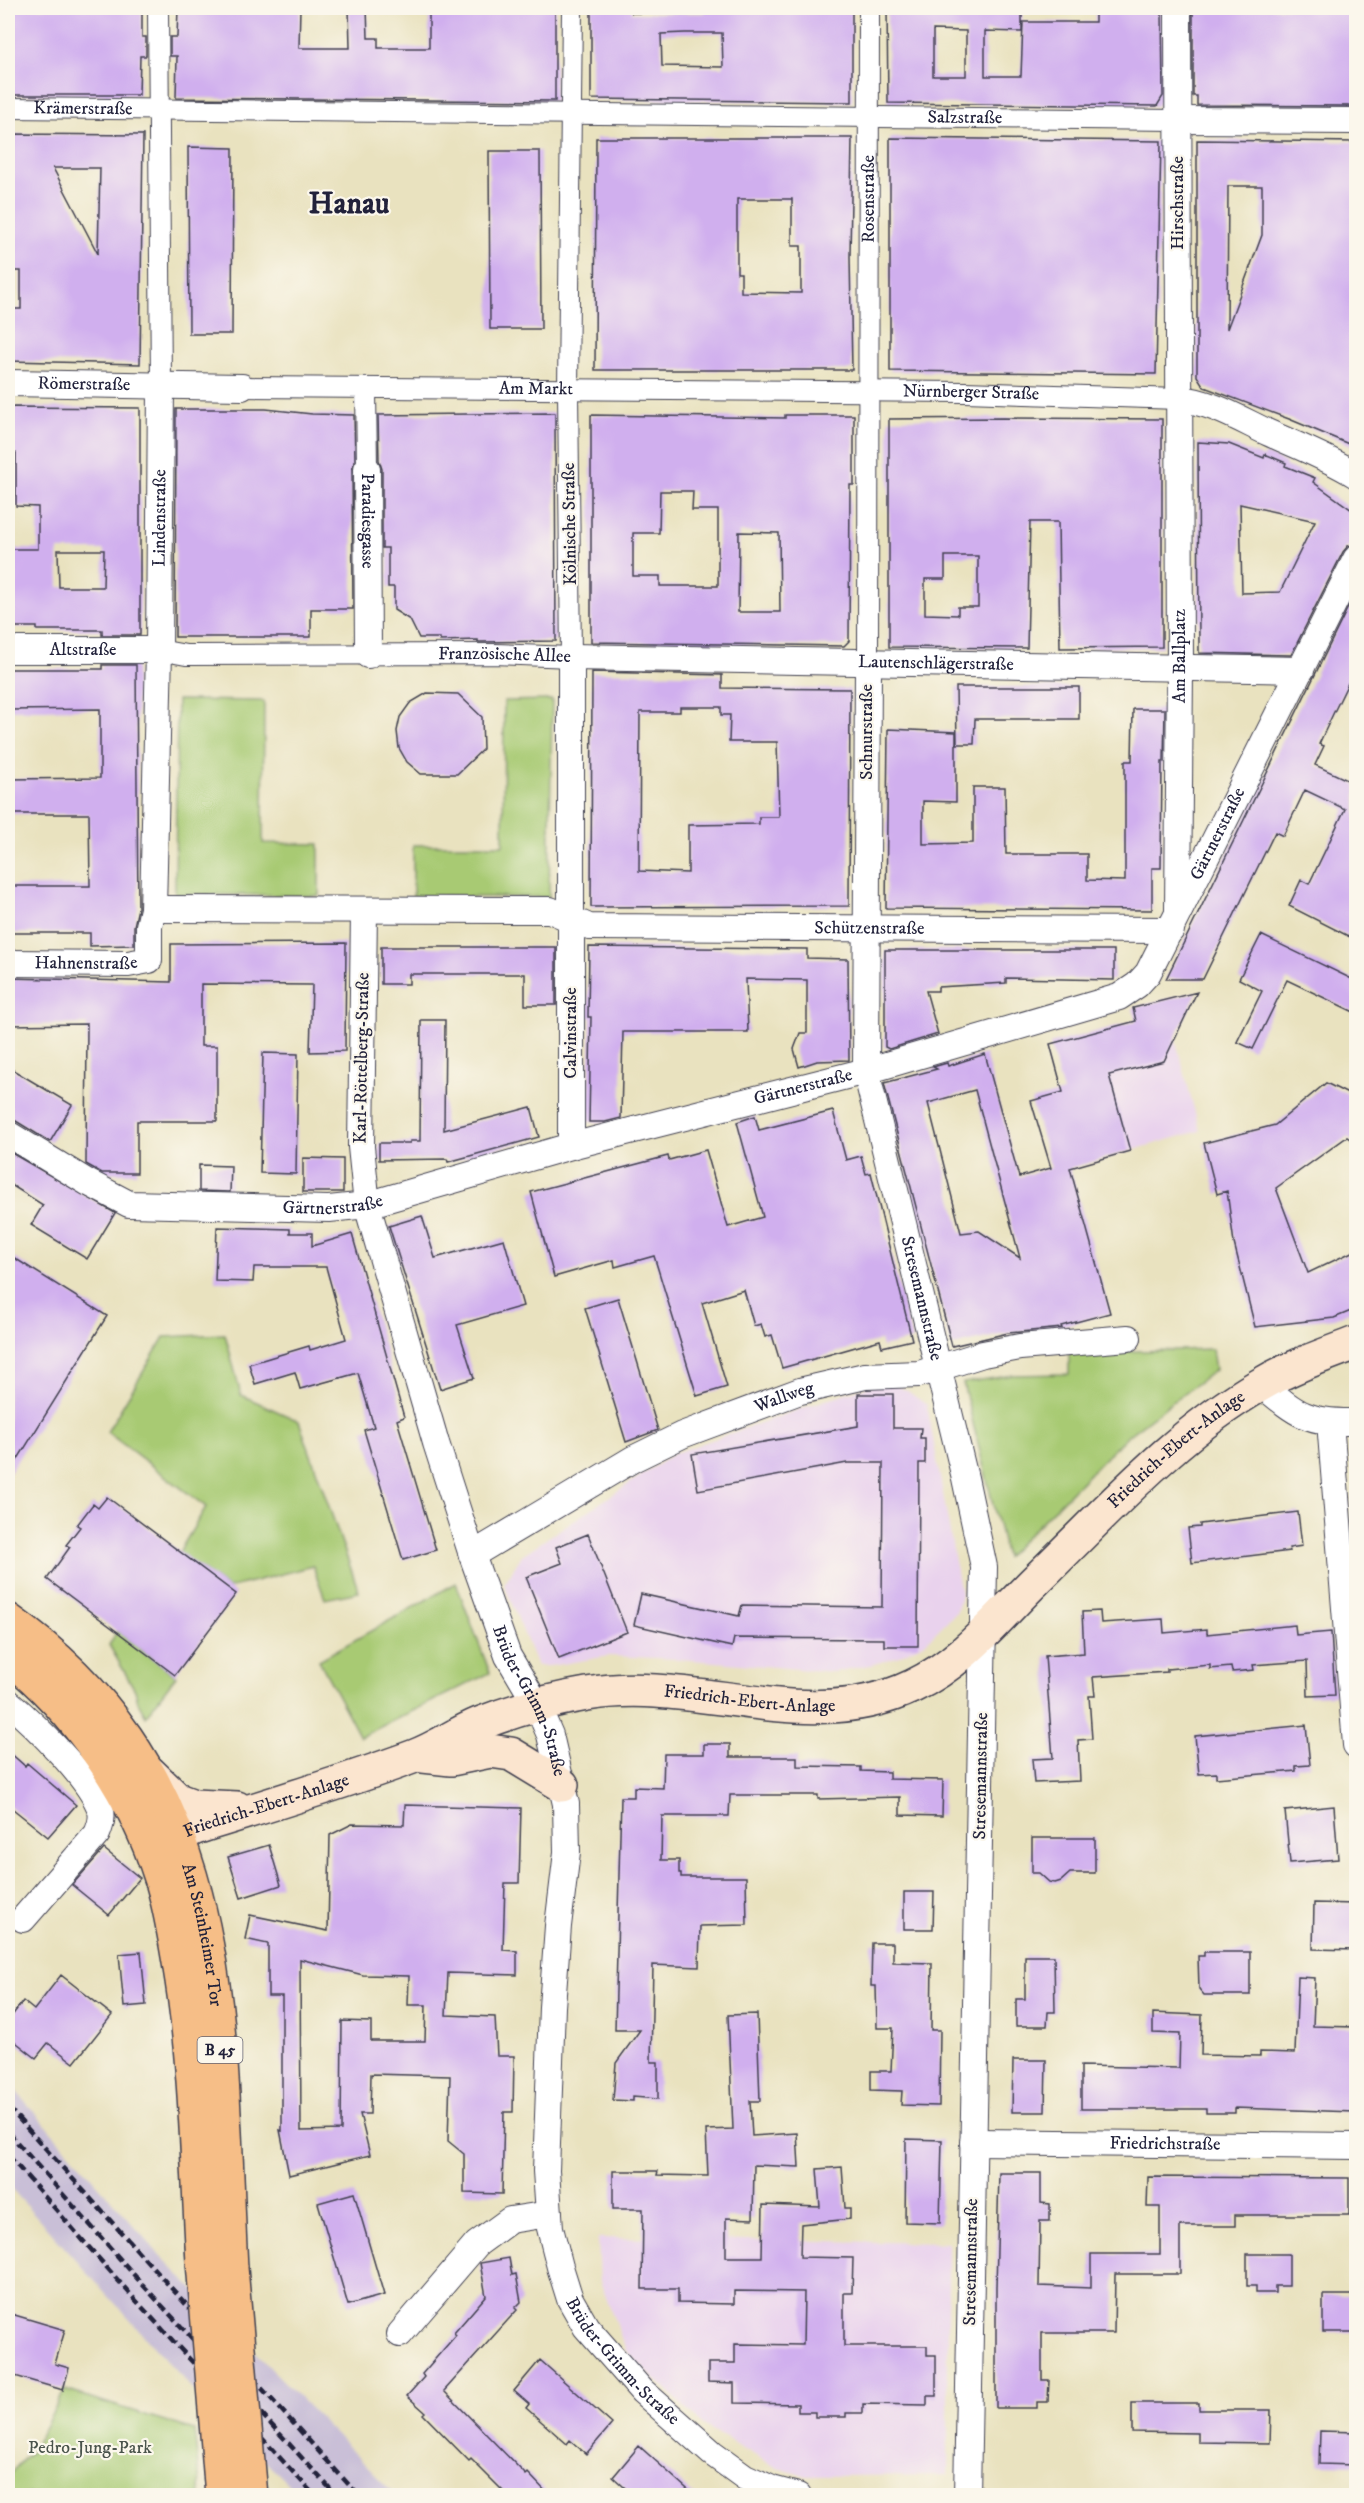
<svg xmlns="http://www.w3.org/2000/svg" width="1364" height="2503" font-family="'IM FELL DW Pica',serif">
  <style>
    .built { fill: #e9d2ed }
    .industrial { fill: #c9bfd7 }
    .green { fill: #a8ca73; stroke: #657657; stroke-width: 1.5 }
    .building { fill: #d0afee; fill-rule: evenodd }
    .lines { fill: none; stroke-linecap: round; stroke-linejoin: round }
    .pedestrian-casing { stroke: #403f4f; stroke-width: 22 }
    .minor-casing { stroke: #403f4f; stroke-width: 28 }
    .secondary-casing { stroke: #403f4f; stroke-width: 36 }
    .primary-casing { stroke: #403f4f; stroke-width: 36 }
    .pedestrian { stroke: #fff; stroke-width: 20 }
    .minor { stroke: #fff; stroke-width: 26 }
    .secondary { stroke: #fbe5cf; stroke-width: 33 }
    .primary { stroke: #f6be87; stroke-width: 33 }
    .rail { stroke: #22223b; stroke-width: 4.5; stroke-dasharray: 9 4.5; stroke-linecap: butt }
    .primary-bridge-casing { stroke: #403f4f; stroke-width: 36; stroke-linecap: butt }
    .primary-bridge { stroke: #f6be87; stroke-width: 33 }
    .labels { text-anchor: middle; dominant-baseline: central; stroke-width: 4.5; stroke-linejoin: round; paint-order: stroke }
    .shield { fill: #fbf7ec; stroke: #636270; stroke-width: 1.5 }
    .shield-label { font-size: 16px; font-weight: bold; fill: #22223b }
    .street-label { font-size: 18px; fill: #22223b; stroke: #fbf7ec }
    .park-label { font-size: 18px; fill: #4a544c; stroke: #fbf7ec }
    .town-label { font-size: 30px; font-weight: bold; fill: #22223b; stroke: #fbf7ec }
  </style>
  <rect width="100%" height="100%" fill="#fbf7ec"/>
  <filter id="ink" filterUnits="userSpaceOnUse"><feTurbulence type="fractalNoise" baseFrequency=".0167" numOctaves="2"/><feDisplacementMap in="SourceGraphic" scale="12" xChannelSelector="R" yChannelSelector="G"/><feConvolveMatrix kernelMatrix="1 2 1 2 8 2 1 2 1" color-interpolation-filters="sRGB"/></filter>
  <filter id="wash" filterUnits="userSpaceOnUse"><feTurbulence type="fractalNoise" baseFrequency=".008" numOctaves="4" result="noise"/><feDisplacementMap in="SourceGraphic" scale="24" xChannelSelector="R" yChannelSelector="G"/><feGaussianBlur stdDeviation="1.35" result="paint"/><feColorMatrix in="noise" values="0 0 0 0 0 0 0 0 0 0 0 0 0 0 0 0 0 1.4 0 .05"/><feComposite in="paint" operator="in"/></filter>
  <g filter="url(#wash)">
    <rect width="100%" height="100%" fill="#e9e2bf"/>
    <path class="built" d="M1171,1023L1200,1131L1083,1164L1050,1044Z
      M874,1385H894L906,1390L927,1405L961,1594L957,1611L925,1643L899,1656L871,1665L833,1672L679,1659L609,1656L550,1666H537L504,1584L522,1555L675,1453L843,1394Z
      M598,2238L948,2243V2475L807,2476L777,2468L702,2424L626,2351L600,2281Z"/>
    <path class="industrial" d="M8,2082L156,2251L395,2495H299L197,2394L8,2185Z"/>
    <path class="green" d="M177,700L264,701L263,843L319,844V896L175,894Z
      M552,700L549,897H413V845H503L504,701Z
      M225,1334L241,1395L299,1421L359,1592L325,1599L313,1566L228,1588L179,1552L206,1507L107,1432L164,1337Z
      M1212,1349L1215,1370L1126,1437L1006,1557L963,1383L1013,1375L1069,1374V1353Z
      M456,1583L490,1673L360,1737L319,1660Z
      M117,1631L176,1676L146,1716L138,1702L135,1690L109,1645Z
      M65,2390L194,2430L201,2495H8V2476L33,2449Z"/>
    <g id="blocks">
      <path class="building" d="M8,8H142V37H146V56H140L139,95H8Z
        M178,8H300L299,48H350L349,8H367L368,38H378V48H429V8H555V101L176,98L177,56H170V37H177Z
        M591,8H632V13H705V8H852V102L591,99ZM685,33H722L723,67L662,66L661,34Z
        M887,8H1022V32L985,31V76H1021L1023,22H1095V11H1115V8H1162L1163,96L1157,106L888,103ZM933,30L966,31V76H933Z
        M1195,8H1356V106L1197,105V96H1193V11H1195Z
        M8,134L143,135L140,364L8,361V309H21V271H8ZM53,168H100L98,254Z
        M596,138H852L850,257L852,370H595ZM737,199H792V246H801V293L741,292V273H737Z
        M890,138L1161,141L1156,374L890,371Z
        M1197,140L1356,142V329L1351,344L1356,346V447L1289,419L1204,387L1197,376ZM1228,186H1262V235L1227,329Z
        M188,147L233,148L232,334H189Z
        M489,151H540L541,329H490Z
        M8,407L140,408V635H102V630H37V627H8V595H12V549H38V507L16,506V453H8ZM58,550H104L103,587H59Z
        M176,409H266L312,414L354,415L355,461L352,469L353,609H311V637H175Z
        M555,413L556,641L478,642V640L440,641V638H419L410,620L394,610V587H388V548H382V469L379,460L378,415Z
        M591,415L785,418V415H854V485H850L849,641L844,646L591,642ZM660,491H693L692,510H718V586H660V576H633V533H659ZM739,532L779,533L780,612H738Z
        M1003,418L1162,419V647L1060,648L1058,522H1030L1027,648L889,647V419ZM945,556H978V607H958V615L925,614V579H945Z
        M1198,442L1229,444L1264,458L1265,454L1286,463L1285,466L1315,478L1313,482L1356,513V544L1348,546L1343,552L1291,655L1199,653ZM1240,504L1315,521L1280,592L1242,593Z
        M1356,591V677L1352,675L1333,714L1319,744L1324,746L1315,765L1356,784V940L1289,906L1301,880L1309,884L1345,809L1305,790L1283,836L1275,832L1203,979H1166Z
        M102,665H136L138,908L134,926V945L90,946V933H8V886H90L89,814H8V779L100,778V709L8,710V669H102Z
        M592,672L722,675V688L850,689L849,906L591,907ZM680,707H721V715H730L729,742H777L779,817H759V824L688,825V873L639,871L640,712H680Z
        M956,687H1079V719H975L974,744H957Z
        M427,693L458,694L482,717L483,749L457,774H421L407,762L399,748L397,731L400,717L410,703Z
        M1133,709H1165L1164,762H1162L1161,868H1152V910L886,908L888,729L956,732V802L923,801V844L973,843V787H1005L1006,854H1087V880L1125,881V761H1132Z
        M1261,935L1356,981V1013L1287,980L1253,1049L1237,1042L1262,991L1239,979Z
        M346,943L345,1051L310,1052L312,985L201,984V1046H217V1121H137V1173H102L86,1164L87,1024L8,1025V978L171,982V944Z
        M381,947H556V1005H525V974H409V984H381Z
        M589,947L807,949V958L848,959L849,1060L817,1061L799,1067L794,1049L800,1033H807V980L746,979L748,1032H623L621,1118L605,1122H589L591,1017H588Z
        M885,950H1114V980L1006,978V983L938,987V991H926L938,1034L889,1049L885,1047Z
        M1197,992L1164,1061L1109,1075L1130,1151L1070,1168L1110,1313L1061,1326L1062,1328L1008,1333L952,1346L884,1083L937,1069L933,1067L947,1063L948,1066L985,1054L1019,1177L1051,1168L1031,1101L1063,1092L1050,1044L1136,1021L1133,1008ZM975,1090L992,1154L1020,1258L979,1231L961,1233L928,1103Z
        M421,1020H445L444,1130L531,1107L539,1137L448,1162L447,1159L379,1160V1143H410V1141H420Z
        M263,1053L298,1054L296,1174L260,1173Z
        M8,1067L72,1105L50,1142L16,1121L8,1119Z
        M1326,1083L1356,1098V1143L1347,1137L1276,1188L1308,1273L1356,1250V1309L1334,1318L1255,1327L1234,1243L1227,1191L1217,1194L1204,1143L1275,1125Z
        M833,1111L846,1160L861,1156L866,1174L871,1173L912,1340L882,1347L880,1340L782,1368L772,1335L765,1337L761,1324L754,1326L744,1290L702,1303L727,1387L697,1396L654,1256L615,1267L614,1260L554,1277L531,1192L668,1156L669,1160L706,1150L728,1227L763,1217L737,1122L755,1116L759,1130Z
        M8,1151L115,1213L87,1259L31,1225L43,1205L8,1183Z
        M303,1158L343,1159V1192H303Z
        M199,1165L231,1166L230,1192L199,1191Z
        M422,1216L435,1258L504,1239L523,1306L457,1325L474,1378L440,1389L389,1226Z
        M217,1227L290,1229V1233H312V1246L352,1234L404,1417L397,1420L436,1550L403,1560L364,1430L374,1427L358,1373L300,1389L295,1372L255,1384L249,1364L309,1346L310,1350L346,1339L326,1267H254L253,1282L215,1281Z
        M8,1254L107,1316L8,1475Z
        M618,1298L658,1430L626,1442L585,1308Z
        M858,1394H893V1428H921L920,1438H925V1463H919L918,1646H884V1639L734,1638L732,1647L634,1625L641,1594L739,1616L742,1605L882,1607L883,1463H847L698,1490L692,1454L858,1426Z
        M107,1497L236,1594L175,1675L47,1579L70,1547L66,1545L80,1527L77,1525L93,1504L98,1508Z
        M1298,1512L1302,1546L1289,1548L1290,1551L1192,1563L1188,1528L1200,1527V1524Z
        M588,1534L627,1632L559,1659L526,1577L562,1563L556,1547Z
        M1100,1611L1101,1623L1163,1619L1164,1633L1207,1629V1634L1295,1625L1296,1635L1331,1632L1335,1695L1308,1696L1307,1661L1253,1665L1254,1670L1232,1672L1231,1667L1210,1669V1665L1167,1669V1672L1093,1677L1095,1696H1089L1092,1739L1078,1740L1080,1781L1034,1783L1032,1759L1053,1758L1045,1656L1084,1653L1082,1612Z
        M1306,1725L1310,1765L1296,1766V1771L1216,1778V1773L1199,1774L1195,1736Z
        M704,1744H730V1757H797V1766L861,1767V1771L889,1772V1779L943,1780L942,1816L900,1815V1797L818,1799V1795H730L729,1816H662L661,1860H679V1873H681V1877H746L747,1925L700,1926L699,1967L653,1965L651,2062H658V2099L633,2097V2101L613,2100L616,2063L640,2030H615L621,1797H634V1787L663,1788L664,1754H704Z
        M8,1751L25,1766L27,1763L76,1805L48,1837L8,1805Z
        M405,1805L521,1808L519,1883H505L503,1950L517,1951V1975L448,1973L446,2015L495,2017L497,2056H514L513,2112H504L502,2194L464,2193V2154L448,2141L450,2076L371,2074L370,2114H360L370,2155L289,2175L280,2130L282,2131V1996H268V1944L245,1939L250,1915L328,1931L330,1835L352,1824L404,1825ZM300,1959L363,1975L409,1976L408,2005H426L425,2041H371V2022L342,2021L341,2130L301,2131Z
        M1334,1806L1338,1859L1290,1863L1285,1811Z
        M1032,1838H1095V1873H1070L1061,1881L1055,1883L1049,1882L1039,1873H1032Z
        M269,1845L281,1885L241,1898L228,1857Z
        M104,1849L140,1878L109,1915L72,1885Z
        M904,1892H934L933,1929H904Z
        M1314,1903L1356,1904V1950L1313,1949Z
        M872,1943H893V1962L932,1963L931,2030H940L939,2106L901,2105L902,2091L871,2090V2071H891L893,2028H877L876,1986H871Z
        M141,1952L146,2005L124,2007L119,1954Z
        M1204,1952H1250V1995H1204L1199,1989L1198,1956H1204Z
        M1025,1956H1054L1055,2012H1048L1047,2026H1016V1999H1025Z
        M61,1975L112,2015L74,2063L48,2043L36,2058L8,2036V2021L23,2001L34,2010Z
        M1298,1977L1315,1978L1313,2026L1356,2027V2112L1235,2108V2113H1206V2109H1081V2066L1179,2068L1180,2034L1153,2033V2013L1202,2015L1201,2055L1260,2056V2052L1295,2053Z
        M757,2014L760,2101H750L752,2136L797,2133L799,2167L754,2165L753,2219L726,2218V2257H762L763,2205L820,2207L817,2169L842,2167L845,2208H850V2219L801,2224L800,2257L853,2258L852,2293H844V2346H927V2355H936V2396H927V2405L863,2404V2413H846V2417H815V2412H798V2404L734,2403V2383L708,2382V2363H735V2344L803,2345L804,2292L734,2291V2304L678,2303V2289H642L643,2209H613V2171H658L657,2175L708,2176L706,2130L733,2129L728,2015Z
        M1013,2060H1046L1045,2112H1012Z
        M906,2139L942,2140L940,2223L905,2222Z
        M999,2173H1041V2203L1050,2204V2221H1040L1039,2286L1091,2288V2254H1160V2207H1147L1148,2177L1349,2178V2215H1235V2226H1180V2274H1115L1114,2333H1042V2380H1049L1048,2402H1037V2408H996V2287Z
        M354,2193L384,2295L348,2305L318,2203Z
        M1247,2254H1289V2286H1275V2293H1256V2286H1247Z
        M509,2258L512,2275L516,2274L521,2302L515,2308L517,2310L444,2391L526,2475L528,2473L550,2496H508L471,2459L469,2461L423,2414L425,2412L407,2396L424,2377L422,2374L456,2335L454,2333L486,2296L480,2263Z
        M1323,2295H1356V2332H1323Z
        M8,2313L65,2330L55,2364L69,2368L63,2390L8,2374Z
        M540,2360L612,2424L586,2454L570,2440L567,2444L526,2408L529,2404L514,2391Z
        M1132,2403H1199V2410H1271L1270,2443L1198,2442V2433L1132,2432Z
        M1320,2431L1356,2432V2465L1319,2464Z
        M639,2446L676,2479L695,2496H634L613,2477Z"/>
    </g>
  </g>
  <g filter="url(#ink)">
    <use href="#blocks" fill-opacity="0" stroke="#403f4f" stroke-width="1.5"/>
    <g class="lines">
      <g class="pedestrian-casing">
        <g id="pedestrian">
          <path d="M158,8L161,385"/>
          <path id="s1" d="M8,108L1177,120"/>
          <path id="s2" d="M242,387L965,392L1179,399"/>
          <path d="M366,388L367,469"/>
          <path id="s3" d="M159,650L186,655L495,654L571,657L568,391L572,8"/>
          <path id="s4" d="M868,663L869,8"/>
        </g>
      </g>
      <g class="minor-casing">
        <g id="minor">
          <path d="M1177,120L1356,121"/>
          <path id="s5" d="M8,383L242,387"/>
          <path d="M1179,399C1210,401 1241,420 1269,433C1298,446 1329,458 1356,475"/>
          <path id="s6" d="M367,469L368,655"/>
          <path id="s7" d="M8,650H159"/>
          <path id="s8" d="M868,663L866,1071L965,1478L984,1567L967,2496"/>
          <path id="s9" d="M153,909L550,910L589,927L1171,930"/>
          <path id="s10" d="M364,910L361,1147L367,1205L436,1443L472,1555L508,1656L537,1705L550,1735L566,1804L567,1852L558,1926L552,2007L546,2171L550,2228L560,2267L570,2299L586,2327L642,2391L712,2453L745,2477L772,2489L798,2496"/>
          <path id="s11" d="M1178,910L1180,668L1178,8"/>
          <path id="s12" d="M8,963L128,964L149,960V926L153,909L159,650L161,385"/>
          <path id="s13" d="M8,1134L87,1182L129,1204L329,1209L367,1205L571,1146L866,1071L1119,997L1137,985L1148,973L1356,559"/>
          <path id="s14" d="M571,1146V657L1301,670"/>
          <path d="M1261,1384C1298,1415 1307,1423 1356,1422"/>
          <path d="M1330,1422L1356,1745"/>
          <path id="s15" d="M472,1555L633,1459L682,1435L800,1391L865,1376L919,1374L983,1354L1020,1347L1128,1338"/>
          <path d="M8,1702C34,1724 91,1779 101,1811C103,1819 100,1827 97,1834L23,1919"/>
          <path id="s16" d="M973,2142L1356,2146"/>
          <path d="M400,2334L477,2244L510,2220L549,2214"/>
        </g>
      </g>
      <g class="secondary-casing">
        <g id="secondary">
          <path d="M423,1756L451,1759L490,1751L511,1754L562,1785"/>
          <path d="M149,1772L178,1800L194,1806L237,1808"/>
          <path id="s17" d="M154,1853L178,1836L195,1828C268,1805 343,1783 415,1756C437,1748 457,1733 479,1724C514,1710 551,1700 587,1694C696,1675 807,1737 913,1686C964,1662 997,1618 1037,1579C1106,1512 1175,1434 1260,1385C1290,1367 1324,1355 1356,1343"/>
        </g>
      </g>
      <g class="primary-casing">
        <g id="primary">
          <path id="s18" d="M8,1620C235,1779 218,2022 231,2268"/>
          <path d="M8,1656C78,1711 134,1793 161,1878C170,1905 174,1934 179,1962C196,2061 197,2162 203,2262"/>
        </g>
      </g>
      <use href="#pedestrian" class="pedestrian"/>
      <use href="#minor" class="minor"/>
      <use href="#secondary" class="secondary"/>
      <use href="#primary" class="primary"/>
      <path class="rail" d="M8,2107L359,2496
        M8,2132L143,2285L337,2496
        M8,2155L131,2295L315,2496"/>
      <g class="primary-bridge-casing">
        <path id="primary-bridge" d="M203,2262L222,2496
          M231,2268L251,2496"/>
      </g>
      <use href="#primary-bridge" class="primary-bridge"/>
    </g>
  </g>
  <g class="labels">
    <rect class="shield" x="197.5" y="2037" width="45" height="26" rx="4.5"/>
    <g class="shield-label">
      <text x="220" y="2050">B 45</text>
    </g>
    <g class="street-label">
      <text stroke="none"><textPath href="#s1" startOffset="75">Krämerstraße</textPath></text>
      <text stroke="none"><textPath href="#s1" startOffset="957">Salzstraße</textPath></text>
      <text stroke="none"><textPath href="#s4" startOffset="464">Rosenstraße</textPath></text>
      <text transform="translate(1178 203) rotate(-90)">Hirschstraße</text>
      <text stroke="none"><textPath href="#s5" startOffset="76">Römerstraße</textPath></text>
      <text stroke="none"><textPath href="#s2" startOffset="294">Am Markt</textPath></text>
      <text stroke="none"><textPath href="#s2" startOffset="729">Nürnberger Straße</textPath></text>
      <text stroke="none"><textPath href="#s12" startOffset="584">Lindenstraße</textPath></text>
      <text stroke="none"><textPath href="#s6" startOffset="52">Paradiesgasse</textPath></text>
      <text transform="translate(570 524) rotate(-91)">Kölnische Straße</text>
      <text stroke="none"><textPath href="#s7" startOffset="75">Altstraße</textPath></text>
      <text stroke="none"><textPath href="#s11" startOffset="254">Am Ballplatz</textPath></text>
      <text stroke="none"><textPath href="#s3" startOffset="346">Französische Allee</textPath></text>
      <text stroke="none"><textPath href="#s14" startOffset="854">Lautenschlägerstraße</textPath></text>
      <text transform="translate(867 732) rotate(-90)">Schnurstraße</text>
      <text stroke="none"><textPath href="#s13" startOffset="1352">Gärtnerstraße</textPath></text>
      <text stroke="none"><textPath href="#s9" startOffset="720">Schützenstraße</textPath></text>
      <text stroke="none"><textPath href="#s12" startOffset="78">Hahnenstraße</textPath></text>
      <text transform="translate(571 1033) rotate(-90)">Calvinstraße</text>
      <text transform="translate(362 1058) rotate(-89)">Karl-Röttelberg-Straße</text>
      <text stroke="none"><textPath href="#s13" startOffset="830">Gärtnerstraße</textPath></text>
      <text stroke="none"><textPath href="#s13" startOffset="344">Gärtnerstraße</textPath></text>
      <text stroke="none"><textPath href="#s8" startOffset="642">Stresemannstraße</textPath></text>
      <text stroke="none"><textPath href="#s15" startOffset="351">Wallweg</textPath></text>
      <text stroke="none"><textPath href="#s17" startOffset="1149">Friedrich-Ebert-Anlage</textPath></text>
      <text stroke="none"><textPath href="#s17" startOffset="627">Friedrich-Ebert-Anlage</textPath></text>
      <text stroke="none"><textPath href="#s10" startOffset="818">Brüder-Grimm-Straße</textPath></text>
      <text transform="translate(981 1776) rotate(-89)">Stresemannstraße</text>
      <text stroke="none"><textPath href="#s17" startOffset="123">Friedrich-Ebert-Anlage</textPath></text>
      <text stroke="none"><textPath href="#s18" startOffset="381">Am Steinheimer Tor</textPath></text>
      <text stroke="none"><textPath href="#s16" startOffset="192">Friedrichstraße</textPath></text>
      <text transform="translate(971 2262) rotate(-89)">Stresemannstraße</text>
      <text stroke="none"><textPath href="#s10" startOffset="1509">Brüder-Grimm-Straße</textPath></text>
    </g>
    <g class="park-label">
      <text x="90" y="2448">Pedro-Jung-Park</text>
    </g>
    <g class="town-label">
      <text x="349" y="204">Hanau</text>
    </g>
  </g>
  <rect width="1364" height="2503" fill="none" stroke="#fbf7ec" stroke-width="30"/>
</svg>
